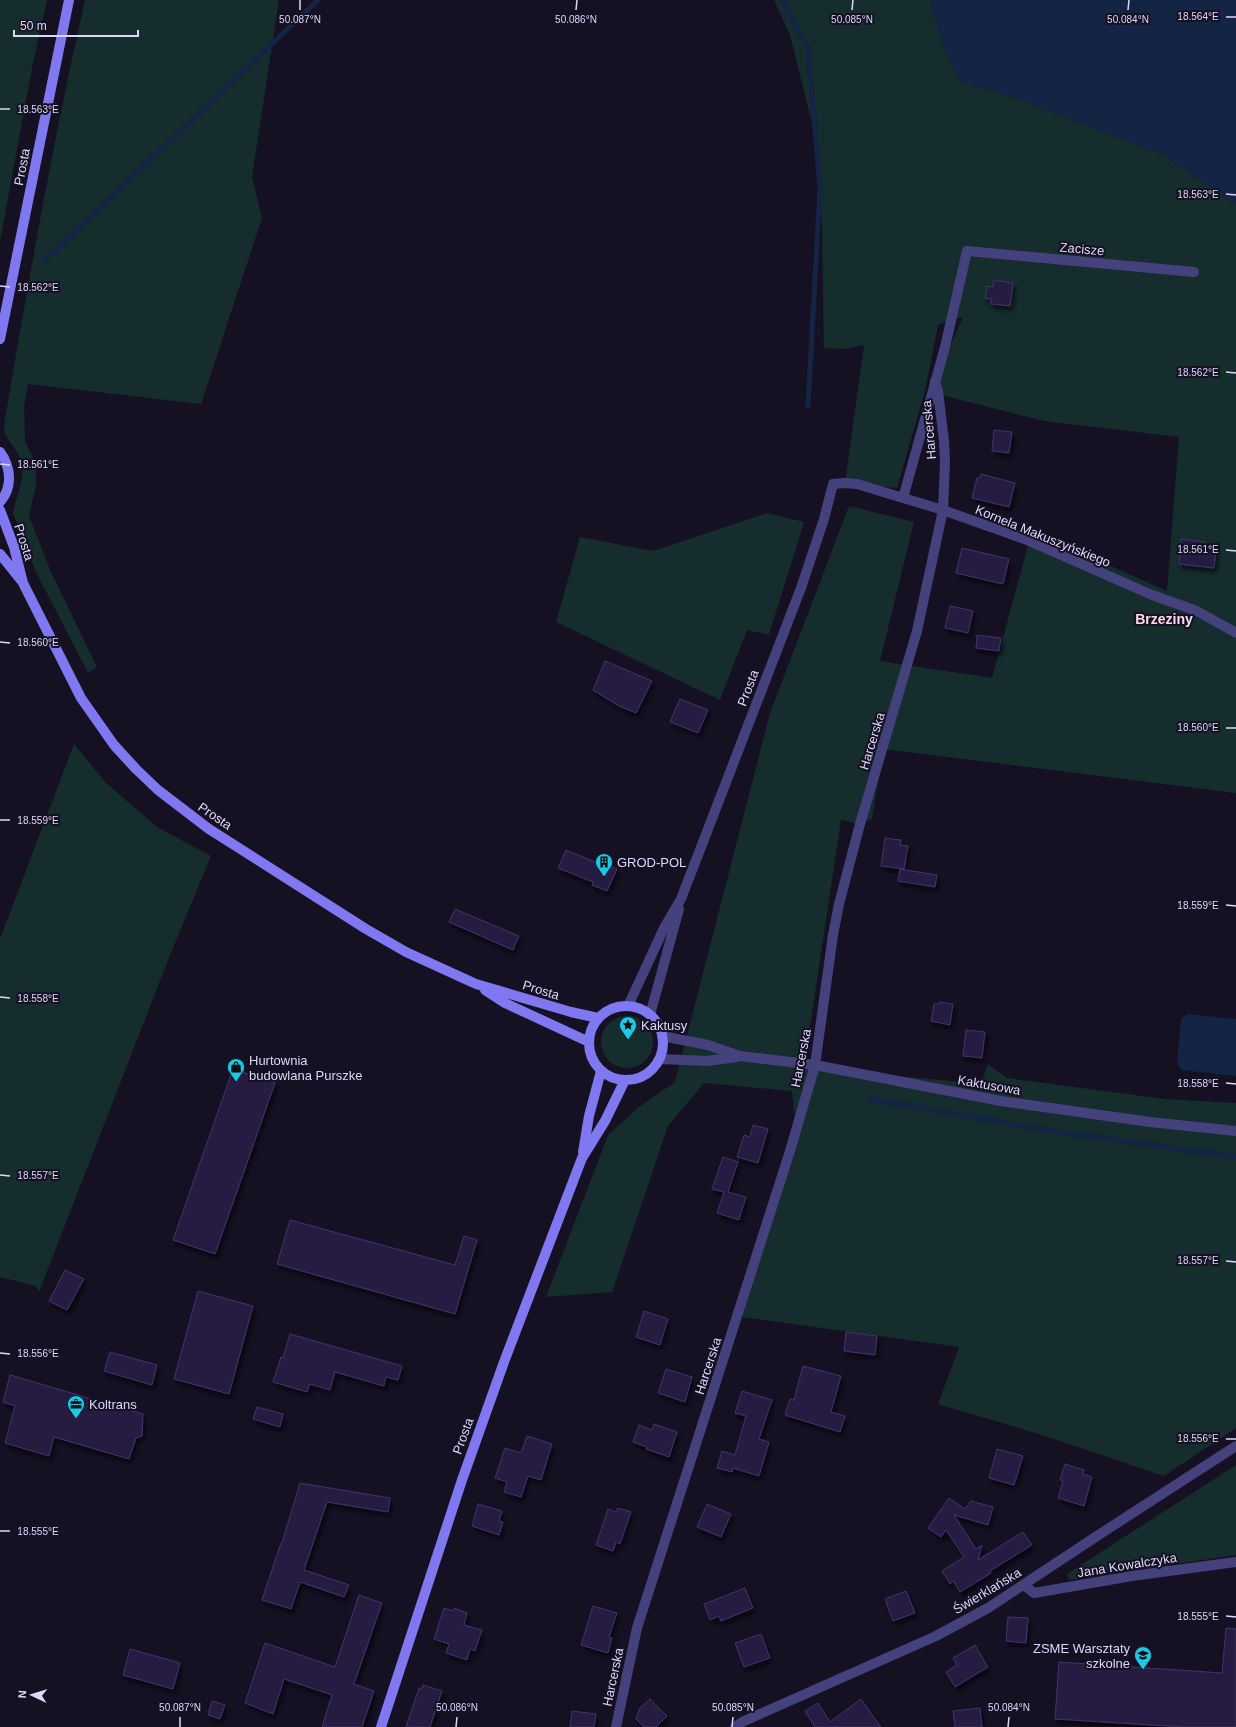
<svg xmlns="http://www.w3.org/2000/svg" width="1236" height="1727" font-family="Helvetica,sans-serif">
  <style>
    .green { fill: #152d2d }
    .water { fill: #132445 }
    .lines { fill: none; stroke-linecap: round; stroke-linejoin: round }
    .stream { stroke: #132445; stroke-width: 5 }
    .building { fill: #271f42; stroke: #41336c; filter: url(#shadow) }
    .minor { stroke: #45417d; stroke-width: 10 }
    .tertiary { stroke: #45417d; stroke-width: 10 }
    .secondary { stroke: #8078f1; stroke-width: 10 }
    .ticks { fill: none; stroke: #ddd7fb; stroke-width: 1.5 }
    .labels { text-anchor: middle; dominant-baseline: central; stroke-width: 4; stroke-linejoin: round; paint-order: stroke }
    .street-label { font-size: 13px; fill: #ddd7fb; stroke: #151123 }
    .poi-label { font-size: 13px; fill: #ddd7fb; stroke: #151123; text-anchor: start }
    .neighbourhood-label { font-size: 14px; font-weight: bold; fill: #fbd9ed; stroke: #151123 }
    .ticks-label { font-size: 10px; text-anchor: middle; fill: #ddd7fb; stroke: #151123; stroke-width: 4; stroke-linejoin: round; paint-order: stroke }
  </style>
  <defs>
    <filter id="shadow"><feDropShadow dx="2.5" dy="4.5" stdDeviation="2" flood-color="#0009"/></filter>
  </defs>
  <rect width="100%" height="100%" fill="#151123"/>
  <path class="green" d="M0,0H47L33,63L0,241Z
    M85,0H279L252,177L262,218L201,404L28,384L24,407L25,441L33,458L36,472V484L29,516L51,572L97,667L88,673L36,572L13,513C16,495 27,477 20,458C15,446 4,439 4,425C28,283 53,141 85,0Z
    M774,0H930L945,49L962,82L1015,98L1164,155L1236,205V793L883,749L872,819L860,824L841,820L804,1067L981,1084L988,1064L1007,1078L1164,1099L1236,1103V1428L1164,1476L1042,1435L938,1404L959,1347L742,1317L797,1137L792,1091L704,1083L668,1126L612,1292L546,1297L608,1135L639,1107L675,1082L770,713L849,506L914,522L880,661L992,678L1032,531L1167,591L1179,437L1044,421L937,394L935,381L963,317L938,325L925,391L897,488L845,483L864,345L843,349L824,348L822,229L818,147L790,35Z
    M767,513L804,522L769,635L747,630L720,700L556,622L580,537L653,551Z
    M74,744L106,783L157,827L211,856L170,955L39,1292L36,1286L0,1277V939Z
    M601 1042a26 26 0 1 1 52 0a26 26 0 1 1-52 0Z
    M1236,1465V1555L1069,1580L1067,1574Z"/>
  <path class="water" d="M930,0H1236V205L1164,155L1015,98L961,82L945,49Z
    M1187,1014L1236,1019V1076L1181,1070L1177,1062L1181,1019Z"/>
  <g class="lines">
    <path class="stream" d="M782,0L808,48L820,188L808,406
      M45,260L318,0
      M870,1099L1046,1130L1236,1157"/>
  </g>
  <path class="building" d="M994,280L1013,283L1010,306L991,304V299L985,298L987,286L993,287Z
    M994,430L1012,432L1009,453L992,451Z
    M981,474L1015,483L1009,507L972,498L977,478H980Z
    M1181,539L1205,542V549L1216,550L1214,568L1179,564Z
    M962,548L1009,559L1003,584L956,573Z
    M950,606L973,611L968,633L945,628Z
    M977,635L1001,638L999,651L976,648Z
    M605,661L652,681L636,713L619,706L593,690Z
    M680,699L708,710L698,733L670,722Z
    M885,838L901,840L900,845L908,846L904,869L881,866Z
    M566,850L600,864L601,862L617,869L607,891L592,885L593,882L558,868Z
    M900,869L937,875L935,887L898,881Z
    M455,909L519,936L513,950L449,922Z
    M939,1002L953,1004L950,1025L931,1021L934,1004H939Z
    M966,1030L985,1032L982,1058L963,1056Z
    M233,1069L275,1083L215,1254L173,1240Z
    M753,1125L768,1129L758,1163L737,1157L744,1135L750,1137Z
    M723,1157L738,1162L728,1192L746,1197L739,1220L717,1213L724,1192L712,1189Z
    M290,1220L455,1265L464,1236L477,1240L455,1314L277,1264Z
    M65,1270L84,1279L67,1310L49,1301Z
    M198,1291L253,1306L229,1394L174,1379Z
    M644,1311L668,1319L660,1345L636,1337Z
    M846,1332L877,1336L875,1355L844,1351Z
    M290,1334L402,1366L398,1380L386,1377L384,1386L335,1372L330,1390L310,1384L307,1392L273,1382L281,1357L283,1358Z
    M110,1352L157,1365L152,1385L104,1371Z
    M803,1366L841,1376L831,1412L845,1416L840,1432L785,1415L790,1399L794,1400Z
    M666,1369L692,1377L685,1402L658,1393Z
    M10,1375L143,1414L142,1436L136,1438L129,1459L54,1437L49,1456L5,1443L15,1406L3,1402Z
    M742,1391L772,1400L759,1439L769,1442L759,1476L733,1468L732,1472L717,1468L722,1451L735,1455L746,1416L735,1413Z
    M257,1407L283,1414L280,1427L253,1419Z
    M654,1424L677,1432L669,1457L646,1449L647,1447L633,1442L639,1425L652,1430Z
    M527,1436L552,1444L541,1480L528,1476L521,1497L504,1492L507,1482L495,1478L505,1448L521,1453Z
    M997,1449L1023,1456L1014,1485L989,1478Z
    M1065,1464L1084,1470L1083,1474L1092,1477L1084,1506L1058,1498L1063,1481L1060,1480Z
    M300,1483L390,1498L388,1512L327,1502L304,1570L349,1585L344,1597L300,1582L291,1609L262,1600L281,1543H282Z
    M949,1498L965,1509L971,1501L993,1507L988,1525L954,1515L976,1549L982,1545L978,1560L1023,1532L1032,1545L990,1571L991,1573L960,1592L953,1581L950,1584L942,1571L964,1557L946,1530L941,1537L928,1528Z
    M478,1504L502,1511L499,1521L503,1522L499,1535L472,1526Z
    M707,1504L731,1514L721,1537L697,1527Z
    M618,1508L631,1512L620,1544L616,1542L613,1551L596,1545L608,1509L616,1512Z
    M745,1588L753,1608L721,1621L719,1616L710,1620L704,1604Z
    M906,1591L915,1613L893,1621L885,1599Z
    M359,1595L382,1603L354,1684L374,1691L362,1727H322L332,1695L284,1679L273,1714L245,1703L265,1643L335,1667Z
    M593,1606L617,1613L609,1637L612,1638L608,1653L581,1645Z
    M444,1608L454,1611V1608L467,1613L464,1625L482,1630L475,1651L470,1649L467,1660L446,1653L449,1644L434,1639Z
    M1008,1617L1028,1618L1026,1643L1006,1641Z
    M1226,1628L1236,1629V1727H1184L1055,1719L1059,1662L1222,1673Z
    M761,1634L770,1658L744,1667L735,1643Z
    M975,1645L988,1667L955,1687L946,1672L957,1665L953,1658Z
    M130,1649L180,1663L173,1689L123,1675Z
    M423,1685L442,1691L430,1727H406L419,1688L422,1689Z
    M650,1699L667,1716L656,1727H644L636,1719L640,1708Z
    M861,1699L881,1727H815L805,1711L818,1703L830,1722Z
    M212,1701L225,1705L220,1719L208,1715Z
    M980,1708L982,1727H955L953,1711Z
    M572,1711L596,1714L594,1727H570Z"/>
  <g class="lines">
    <path class="minor" d="M903,498L945,347L967,251L1194,272
      M628,1006L664,928L681,899L801,588L824,519L833,484L845,483L857,484L943,510L1027,540L1152,595L1197,611L1236,633
      M650,1015L679,909
      M1024,1585L1034,1593L1132,1576L1236,1562
      M616,1727L637,1628L790,1151L815,1065L833,935L839,904L860,824L917,631L943,510L945,462L944,441L938,391L935,381"/>
    <path class="tertiary" d="M662,1036L708,1045L740,1056L815,1065L1001,1101L1150,1122L1236,1131
      M660,1059L707,1061L737,1057
      M735,1727L742,1722L936,1636L988,1608L1097,1536L1236,1446"/>
    <path class="secondary" d="M0,339L69,0
      M0,452C11,467 13,487 0,502
      M0,510L14,547L23,583L81,698L114,745L136,769L158,790L209,829L366,929L406,952L476,984L571,1012L598,1018
      M0,554L21,580
      M485,990L505,1003L589,1042
      M589 1043a37 37 0 1 1 74 0a37 37 0 1 1-74 0Z
      M583,1152L589,1116L601,1071
      M381,1727L462,1480L504,1362L582,1158L605,1121L625,1080"/>
  </g>
  <path class="ticks" d="M300,10V0M576,10L577,0M852,10L853,0M1128,10L1129,0M1226,17H1236M0,109H10M1226,194L1236,195M0,286L10,287M1226,372L1236,373M0,464L10,465M1226,550L1236,551M0,642L10,643M1226,728H1236M0,820H10M1226,905L1236,906M0,997L10,998M1226,1083L1236,1084M0,1175L10,1176M1226,1261L1236,1262M0,1353L10,1354M1226,1439H1236M0,1531H10M1226,1616L1236,1617M180,1727V1717M456,1727L457,1717M732,1727L733,1717M1008,1727L1009,1717"/>
  <defs>
    <g id="building-pin" transform="scale(0.9)"><path d="M0 17L-7.5 6A9.5 9.5 0 1 1 7.5 6Z" fill="#18cae6" stroke="#151123"/><path d="M-4-6H4V6H1V3H-1V6H-4ZM-2.5-4.3h1.7v1.8h-1.7ZM.8-4.3h1.7v1.8H.8ZM-2.5-1h1.7V.8h-1.7ZM.8-1h1.7V.8H.8Z" fill="#111"/></g>
    <g id="sight-pin" transform="scale(0.9)"><path d="M0 17L-7.5 6A9.5 9.5 0 1 1 7.5 6Z" fill="#18cae6" stroke="#151123"/><path d="M0-6L1.8-2.2L6-1.7L2.9 1.2L3.7 5.4L0 3.3L-3.7 5.4L-2.9 1.2L-6-1.7L-1.8-2.2Z" fill="#111"/></g>
    <g id="shop-pin" transform="scale(0.9)"><path d="M0 17L-7.5 6A9.5 9.5 0 1 1 7.5 6Z" fill="#18cae6" stroke="#151123"/><path d="M-5-2.5h2.3a2.7 3.5 0 0 1 5.4 0H5L5.5 6h-11ZM-1.5-2.5h3a1.5 2.3 0 0 0-3 0Z" fill="#111"/></g>
    <g id="office-pin" transform="scale(0.9)"><path d="M0 17L-7.5 6A9.5 9.5 0 1 1 7.5 6Z" fill="#18cae6" stroke="#151123"/><path d="M-6-3h4V-5.5h4V-3h4V5H-6ZM-1-4.5V-3h2v-1.5ZM-6 0V1H6V0Z" fill="#111"/></g>
    <g id="school-pin" transform="scale(0.9)"><path d="M0 17L-7.5 6A9.5 9.5 0 1 1 7.5 6Z" fill="#18cae6" stroke="#151123"/><path d="M0-5L7-2L0 1L-7-2ZM-4 1L0 2.5L4 1V4Q0 6-4 4Z" fill="#111"/></g>
  </defs>
  <g fill-rule="evenodd">
    <use href="#building-pin" x="604" y="862"/>
    <use href="#sight-pin" x="628" y="1025"/>
    <use href="#shop-pin" x="236" y="1067"/>
    <use href="#office-pin" x="76" y="1404"/>
    <use href="#school-pin" x="1143" y="1655"/>
  </g>
  <g class="labels">
    <g class="street-label">
      <text transform="translate(22 167) rotate(-79)">Prosta</text>
      <text transform="translate(1082 249) rotate(5)">Zacisze</text>
      <text transform="translate(929 430) rotate(-95)">Harcerska</text>
      <text transform="translate(1043 536) rotate(22)">Kornela Makuszyńskiego</text>
      <text transform="translate(24 542) rotate(72)">Prosta</text>
      <text transform="translate(748 688) rotate(-69)">Prosta</text>
      <text transform="translate(872 741) rotate(-73)">Harcerska</text>
      <text transform="translate(215 816) rotate(34)">Prosta</text>
      <text transform="translate(541 990) rotate(17)">Prosta</text>
      <text transform="translate(801 1058) rotate(-79)">Harcerska</text>
      <text transform="translate(989 1085) rotate(10)">Kaktusowa</text>
      <text transform="translate(708 1366) rotate(-72)">Harcerska</text>
      <text transform="translate(463 1436) rotate(-70)">Prosta</text>
      <text transform="translate(1127 1565) rotate(-9)">Jana Kowalczyka</text>
      <text transform="translate(987 1591) rotate(-31)">Świerklańska</text>
      <text transform="translate(613 1677) rotate(-78)">Harcerska</text>
    </g>
    <g class="poi-label">
      <text x="617" y="862">GROD-POL</text>
      <text x="641" y="1025">Kaktusy</text>
      <text x="249" y="1060">Hurtownia<tspan x="249" dy="15">budowlana Purszke</tspan></text>
      <text x="89" y="1404">Koltrans</text>
      <text x="1130" y="1648" text-anchor="end">ZSME Warsztaty<tspan x="1130" dy="15">szkolne</tspan></text>
    </g>
    <g class="neighbourhood-label">
      <text x="1164" y="619">Brzeziny</text>
    </g>
  </g>
  <g class="ticks-label">
    <text x="1198" y="20">18.564°E</text>
    <text x="300" y="23">50.087°N</text>
    <text x="576" y="23">50.086°N</text>
    <text x="852" y="23">50.085°N</text>
    <text x="1128" y="23">50.084°N</text>
    <text x="38" y="113">18.563°E</text>
    <text x="1198" y="198">18.563°E</text>
    <text x="38" y="291">18.562°E</text>
    <text x="1198" y="376">18.562°E</text>
    <text x="38" y="468">18.561°E</text>
    <text x="1198" y="553">18.561°E</text>
    <text x="38" y="646">18.560°E</text>
    <text x="1198" y="731">18.560°E</text>
    <text x="38" y="824">18.559°E</text>
    <text x="1198" y="909">18.559°E</text>
    <text x="38" y="1002">18.558°E</text>
    <text x="1198" y="1087">18.558°E</text>
    <text x="38" y="1179">18.557°E</text>
    <text x="1198" y="1264">18.557°E</text>
    <text x="38" y="1357">18.556°E</text>
    <text x="1198" y="1442">18.556°E</text>
    <text x="38" y="1535">18.555°E</text>
    <text x="1198" y="1620">18.555°E</text>
    <text x="180" y="1711">50.087°N</text>
    <text x="457" y="1711">50.086°N</text>
    <text x="733" y="1711">50.085°N</text>
    <text x="1009" y="1711">50.084°N</text>
  </g>
  <g transform="translate(32 1695) rotate(274)" stroke="#151123" stroke-width="3" paint-order="stroke">
  <path d="M0-3L7 15L0 10L-7 15Z" fill="#ddd7fb"/>
  <text y="-6" font-size="11" font-weight="bold" text-anchor="middle" fill="#ddd7fb">N</text>
  </g>
  <path d="M14 30v6h124v-6" fill="none" stroke="#ddd7fb" stroke-width="2"/>
  <text x="20" y="30" font-size="12" fill="#ddd7fb" stroke="#151123" stroke-width="3" paint-order="stroke">50 m</text>
</svg>
